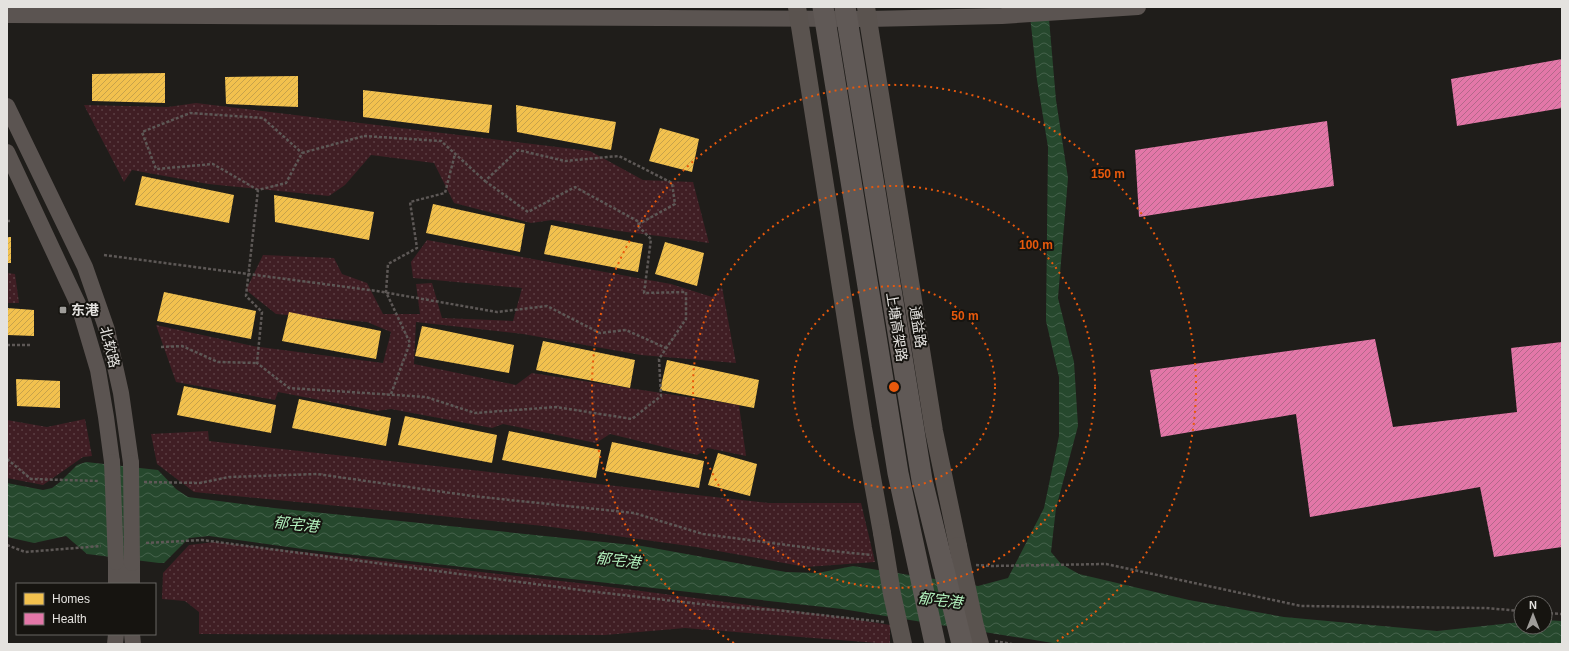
<svg xmlns="http://www.w3.org/2000/svg" width="1569" height="651" font-family="Helvetica,'Noto Sans SC',sans-serif">
  <style>
    .grass { fill: url(#grass-dots) }
    .water { fill: url(#water-waves) }
    .homes { fill: url(#homes-hatch) }
    .health { fill: url(#health-hatch) }
    .lines { fill: none; stroke-linecap: round; stroke-linejoin: round }
    .path { stroke: #5d5856; stroke-width: 2.5; stroke-dasharray: 3 2; stroke-linecap: butt }
    .secondary { stroke: #5b5451; stroke-width: 16 }
    .primary { stroke: #5a534f; stroke-width: 18 }
    .secondary-bridge { stroke: #5b5451; stroke-width: 16 }
    .primary-bridge { stroke: #5a534f; stroke-width: 18 }
    .highway-bridge { stroke: #605956; stroke-width: 21 }
    .ring { fill: none; stroke: #e8590c; stroke-width: 2; stroke-dasharray: 2 4 }
    .poi-dot { fill: #9f9d9a; stroke: #161410; stroke-width: 1.5 }
    .labels { text-anchor: middle; dominant-baseline: central; stroke-width: 4; stroke-linejoin: round; paint-order: stroke }
    .poi-label { font-size: 14px; font-weight: bold; fill: #e4e2df; stroke: #161410; text-anchor: start }
    .street-label { font-size: 14px; fill: #e4e2df; stroke: #161410 }
    .water-label { font-size: 15px; font-style: italic; fill: #b2f1bd; stroke: #161410 }
    .centre { fill: #e8590c; stroke: #161410; stroke-width: 2 }
    .ring-label { font-size: 12px; text-anchor: middle; font-weight: bold; fill: #e8590c; stroke: #161410; stroke-width: 4; stroke-linejoin: round; paint-order: stroke }
  </style>
  <defs>
    <pattern id="grass-dots" width="8" height="8" patternUnits="userSpaceOnUse"><rect width="8" height="8" fill="#401e24"/><path d="M2 2h.1M6 6h.1" fill="none" stroke="#5b3e43" stroke-width="1.8" stroke-linecap="round"/></pattern>
    <pattern id="water-waves" width="16" height="10" patternUnits="userSpaceOnUse"><rect width="16" height="10" fill="#26482d"/><path d="M0 5q4-4 8 0t8 0" fill="none" stroke="#45624b"/></pattern>
    <pattern id="homes-hatch" width="6" height="6" patternUnits="userSpaceOnUse"><rect width="6" height="6" fill="#f2c14e"/><path d="M-1 1l2-2M0 6l6-6M5 7l2-2" fill="none" stroke="#c6a24b"/></pattern>
    <pattern id="health-hatch" width="6" height="6" patternUnits="userSpaceOnUse"><rect width="6" height="6" fill="#e377a8"/><path d="M-1 1l2-2M0 6l6-6M5 7l2-2" fill="none" stroke="#b3688a"/></pattern>
  </defs>
  <rect width="100%" height="100%" fill="#1f1d1a"/>
  <path class="grass" d="M196,103L590,151L643,180L693,182L709,243L674,238L619,231L552,220L531,223L454,203L434,163L371,155L345,185L329,196L208,184L132,170L124,182L84,105L168,107Z
    M427,240L671,284L712,297L722,287L736,363L641,355L523,334L416,322L414,364L516,385L532,373L739,405L746,456L708,448L697,455L610,434L596,443L503,424L492,428L391,409L377,411L278,392L275,400L176,382L156,325L253,346L383,363L391,332L367,322L276,314L246,290L263,255L334,258L342,274L367,283L383,314H420L416,284L432,283L442,318L513,321L522,288L413,278L411,262Z
    M7,273L15,274L19,303H7Z
    M85,419L92,456L83,457L43,485L7,478V420L47,427Z
    M208,431L209,441L769,503H861L875,562L806,567L696,547L544,526L194,492L157,464L151,434Z
    M214,542L587,584L841,617L890,625V644L685,628L605,635L199,634V612L185,601L162,599L163,573L189,545Z"/>
  <path class="water" d="M1029,7H1048L1056,100L1068,178L1058,298L1074,362L1078,426L1056,508L1051,552L1061,564L1079,574L1189,600L1284,617L1437,631L1521,622V627H1545V620L1562,621V644H1059L842,609L310,550L209,536L189,538L164,563H159L87,554L66,536L34,543L7,537V483L43,490L52,488L60,482L77,465L86,462L158,470L176,489L188,497L274,508L642,546L786,572L818,573L853,566L978,586L1008,578L1044,508L1059,436V377L1046,321L1048,147L1037,80Z"/>
  <path class="homes" d="M165,73V103L92,101V74Z
    M298,76V107L226,104L225,77Z
    M363,90L492,105L489,133L363,117Z
    M516,105L616,122L611,150L517,132Z
    M660,128L699,139L692,172L649,161Z
    M142,176L234,195L229,223L135,205Z
    M274,195L374,212L369,240L275,222Z
    M433,204L525,224L520,252L426,233Z
    M551,225L643,244L638,272L544,254Z
    M7,237H11V263H7Z
    M665,242L704,253L697,286L655,274Z
    M164,292L256,311L251,339L157,321Z
    M7,308L34,310V336L7,335Z
    M289,312L381,331L376,359L282,341Z
    M422,326L514,345L509,373L415,356Z
    M543,341L635,360L630,388L536,370Z
    M667,360L759,380L754,408L660,390Z
    M16,379L60,381V408L17,406Z
    M184,386L276,405L271,433L177,415Z
    M299,399L391,418L386,446L292,428Z
    M405,416L497,435L492,463L398,445Z
    M509,431L601,450L596,478L502,460Z
    M612,442L704,461L699,488L605,471Z
    M718,453L757,464L750,496L708,485Z"/>
  <path class="health" d="M1562,59V108L1457,126L1451,79Z
    M1327,121L1334,186L1139,217L1135,150Z
    M1375,339L1393,427L1517,412L1511,348L1562,342V547L1494,557L1480,487L1310,517L1296,414L1161,437L1150,370Z"/>
  <g class="lines">
    <path class="path" d="M364,136L441,141L485,181L518,150L565,161L619,156L672,183L675,204L637,225L651,239L644,293L686,292V319L659,359L661,396L632,419L556,407L475,413L426,397L289,388L257,363L262,312L246,296L258,190L286,183L302,153Z
      M485,181L528,212L575,187L641,223
      M258,190L213,164L156,169L142,132L190,113L263,118L302,153
      M7,221H10
      M104,255L377,291L497,312L547,306L600,333L626,330L666,348
      M7,345H31
      M161,347L182,346L218,362L257,363
      M391,394L410,343L386,292L388,264L417,248L410,202L445,193L455,154
      M7,459L31,479L99,481
      M144,482L200,483L229,477L317,474L472,496L634,513L703,534L833,551L872,555
      M146,543L202,540L588,591L726,607L776,610L884,622
      M7,545L25,552L101,546
      M976,565L991,566L1106,564L1301,606L1486,608L1521,611
      M1545,613L1562,614
      M995,641L1012,644"/>
    <path class="secondary" d="M7,15L868,19L1002,16L1138,7
      M7,106L85,267L107,330L121,393L131,463
      M7,152L79,306L98,370L106,417L112,462
      M132,563V584
      M116,584V562
      M132,634L133,644
      M115,644L116,634"/>
    <path class="primary" d="M797,7L863,428L882,533
      M866,7L934,431L958,546"/>
    <path class="secondary-bridge" d="M112,462L116,562
      M131,463L132,563"/>
    <path class="primary-bridge" d="M882,533L892,594L903,644
      M958,546L975,626L980,644"/>
    <path class="highway-bridge" d="M823,7L898,473L935,644
      M845,7L922,480L962,644"/>
  </g>
  <g class="ring">
    <circle cx="894" cy="387" r="101"/>
    <circle cx="894" cy="387" r="201"/>
    <path d="M734 643A302 302 0 1 1 1054 643"/>
  </g>
  <rect class="poi-dot" x="59" y="306" width="8" height="8" rx="2"/>
  <g class="labels">
    <g class="poi-label">
      <text x="71" y="310">东港</text>
    </g>
    <g class="street-label">
      <text transform="translate(897 327) rotate(81)">上塘高架路</text>
      <text transform="translate(918 327) rotate(81)">通益路</text>
      <text transform="translate(110 347) rotate(76)">北软路</text>
    </g>
    <g class="water-label">
      <text transform="translate(296 524) rotate(6)">郁宅港</text>
      <text transform="translate(618 560) rotate(7)">郁宅港</text>
      <text transform="translate(940 600) rotate(7)">郁宅港</text>
    </g>
  </g>
  <circle cx="894" cy="387" r="6" class="centre"/>
  <g class="ring-label">
    <text x="1108" y="178">150 m</text>
    <text x="1036" y="249">100 m</text>
    <text x="965" y="320">50 m</text>
  </g>
  <rect width="1569" height="651" fill="none" stroke="#e4e2df" stroke-width="16"/>
  <rect x="16" y="583" width="140" height="52" fill="#161410" stroke="#686663"/>
  <rect x="24" y="593" width="20" height="12" fill="#f2c14e" stroke="#686663"/>
  <text x="52" y="603" font-size="12" fill="#e4e2df">Homes</text>
  <rect x="24" y="613" width="20" height="12" fill="#e377a8" stroke="#686663"/>
  <text x="52" y="623" font-size="12" fill="#e4e2df">Health</text>
  <g transform="translate(1533 615)"><circle r="19" fill="#161410" stroke="#686663"/>
  <path d="M0-3L7 15L0 10L-7 15Z" fill="#9f9d9a"/>
  <text y="-6" font-size="11" font-weight="bold" text-anchor="middle" fill="#e4e2df">N</text>
  </g>
</svg>
